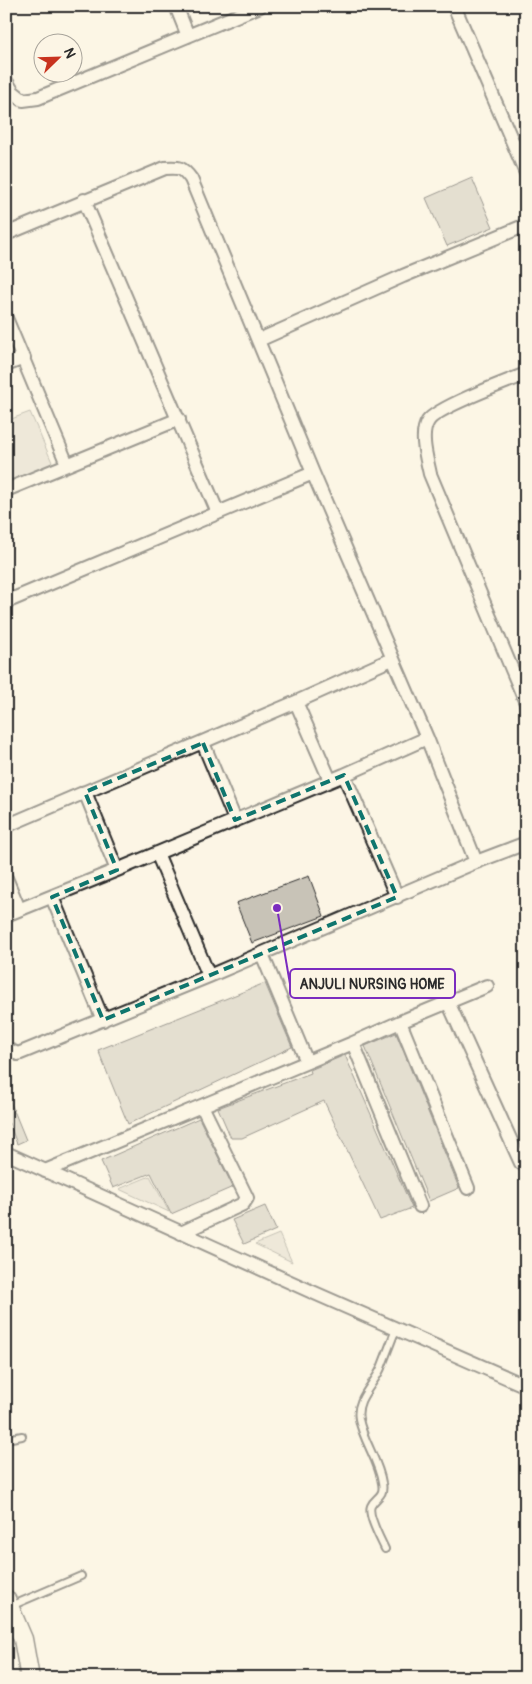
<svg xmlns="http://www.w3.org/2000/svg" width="532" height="1684" font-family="Pangolin,sans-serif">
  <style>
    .green { fill: #ded8ca; stroke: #84827a }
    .building { fill: #c8c3b7; stroke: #2b2b2b }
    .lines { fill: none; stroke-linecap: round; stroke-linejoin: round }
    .lane-casing { stroke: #2b2b2b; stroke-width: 10 }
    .street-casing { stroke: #2b2b2b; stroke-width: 16 }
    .secondary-casing { stroke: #2b2b2b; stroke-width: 21 }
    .lane { stroke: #fcf5e5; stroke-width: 6 }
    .street { stroke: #fcf5e5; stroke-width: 12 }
    .secondary { stroke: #fcf5e5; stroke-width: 18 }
    .marked { fill: none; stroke: #0f766e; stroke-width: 4; stroke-dasharray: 10 6; stroke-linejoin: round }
    .leader { fill: none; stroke: #7b2cbf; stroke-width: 2 }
    .callout-dot { fill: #7b2cbf; stroke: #fcf5e5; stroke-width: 2 }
    .callout { fill: #fcf5e5; stroke: #7b2cbf; stroke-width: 2 }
    .callout-label { font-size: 14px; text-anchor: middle; font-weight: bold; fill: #2b2b2b }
  </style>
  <rect width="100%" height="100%" fill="#fcf5e5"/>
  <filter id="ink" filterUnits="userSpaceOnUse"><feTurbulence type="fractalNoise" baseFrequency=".02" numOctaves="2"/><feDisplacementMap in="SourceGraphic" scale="10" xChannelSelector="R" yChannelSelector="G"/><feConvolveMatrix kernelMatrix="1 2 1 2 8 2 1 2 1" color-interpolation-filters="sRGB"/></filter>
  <g filter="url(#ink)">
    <path class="green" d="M30,412L55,469L6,490V421Z
      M150,1176L169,1212L119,1189Z
      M279,1234L292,1262L255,1244Z"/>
    <path class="building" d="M472,178L493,227L447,246L426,198Z
      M309,876L324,916L252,943L236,903Z
      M265,983L292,1047L128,1124L98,1050Z
      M396,1033L459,1188L429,1201L365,1046Z
      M345,1055L412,1208L380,1220L324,1101L242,1138H231L218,1108L311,1073L310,1070Z
      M6,1091L26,1140L17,1144L9,1123L6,1125Z
      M199,1118L233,1187L171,1214L151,1173L113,1188L101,1161Z
      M265,1206L276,1230L244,1244L232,1220Z"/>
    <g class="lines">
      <g class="lane-casing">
        <path id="lane" d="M6,1439L22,1436
          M385,1549C381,1540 367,1515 371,1506C375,1497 385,1497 382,1483C379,1461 363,1441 359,1419C355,1399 374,1385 381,1368C386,1355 391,1342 396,1329
          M11,1606L81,1576"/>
      </g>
      <g class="street-casing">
        <path id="street" d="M176,6L188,36
          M454,6L526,173
          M6,81L13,92L23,100L38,98L260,6
          M84,200L218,513
          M6,234L165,168C180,167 182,167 191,179L313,473L427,738L476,862
          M6,318L67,464
          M259,340L403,276L526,225
          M6,365L24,358
          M526,374C508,381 436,408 428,421C419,435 427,459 430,474L526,703
          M6,490L179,419
          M6,602L313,473
          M296,702L330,780
          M203,743L235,820
          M344,775L397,897
          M85,792L117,870
          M6,826L296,702L392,659
          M157,853L209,976
          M6,878L19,909
          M52,897L103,1020
          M6,915L117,870L344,775L427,738
          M262,954L307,1062
          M448,1002L521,1163
          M400,1022L468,1188
          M353,1043L420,1206
          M6,1049L18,1054L209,976L476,862L526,843
          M6,1153L310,1291L526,1386
          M45,1171L353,1043L400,1022L487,986
          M181,1233L243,1204L247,1198L202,1106"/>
      </g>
      <g class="secondary-casing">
        <path id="secondary" d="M6,1599L23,1639L30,1678"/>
      </g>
      <use href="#lane" class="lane"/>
      <use href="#street" class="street"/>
      <use href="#secondary" class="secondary"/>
    </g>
  </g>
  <path d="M0 0H532V1684H0ZM203,743L235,820L344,775L397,897L103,1020L52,897L117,870L85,792Z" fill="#fcf5e5" fill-opacity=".55" fill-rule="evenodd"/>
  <path class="marked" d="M203,743L235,820L344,775L397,897L103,1020L52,897L117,870L85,792Z"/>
  <path class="leader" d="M277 908L290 984"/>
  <circle class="callout-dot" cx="277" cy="908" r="5"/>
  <rect class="callout" x="290" y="969" width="165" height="29" rx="5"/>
  <g class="callout-label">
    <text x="372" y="989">ANJULI NURSING HOME</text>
  </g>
  <rect width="532" height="1684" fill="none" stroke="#fcf5e5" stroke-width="25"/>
  <rect x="12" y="12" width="507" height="1659" fill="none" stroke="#2b2b2b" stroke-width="2" filter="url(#ink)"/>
  <g transform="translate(58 58) rotate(67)"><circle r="24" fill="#fcf5e5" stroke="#a8a49b"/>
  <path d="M0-4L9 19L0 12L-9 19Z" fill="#c8321e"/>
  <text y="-8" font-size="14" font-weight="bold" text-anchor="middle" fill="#2b2b2b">N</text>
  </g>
</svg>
